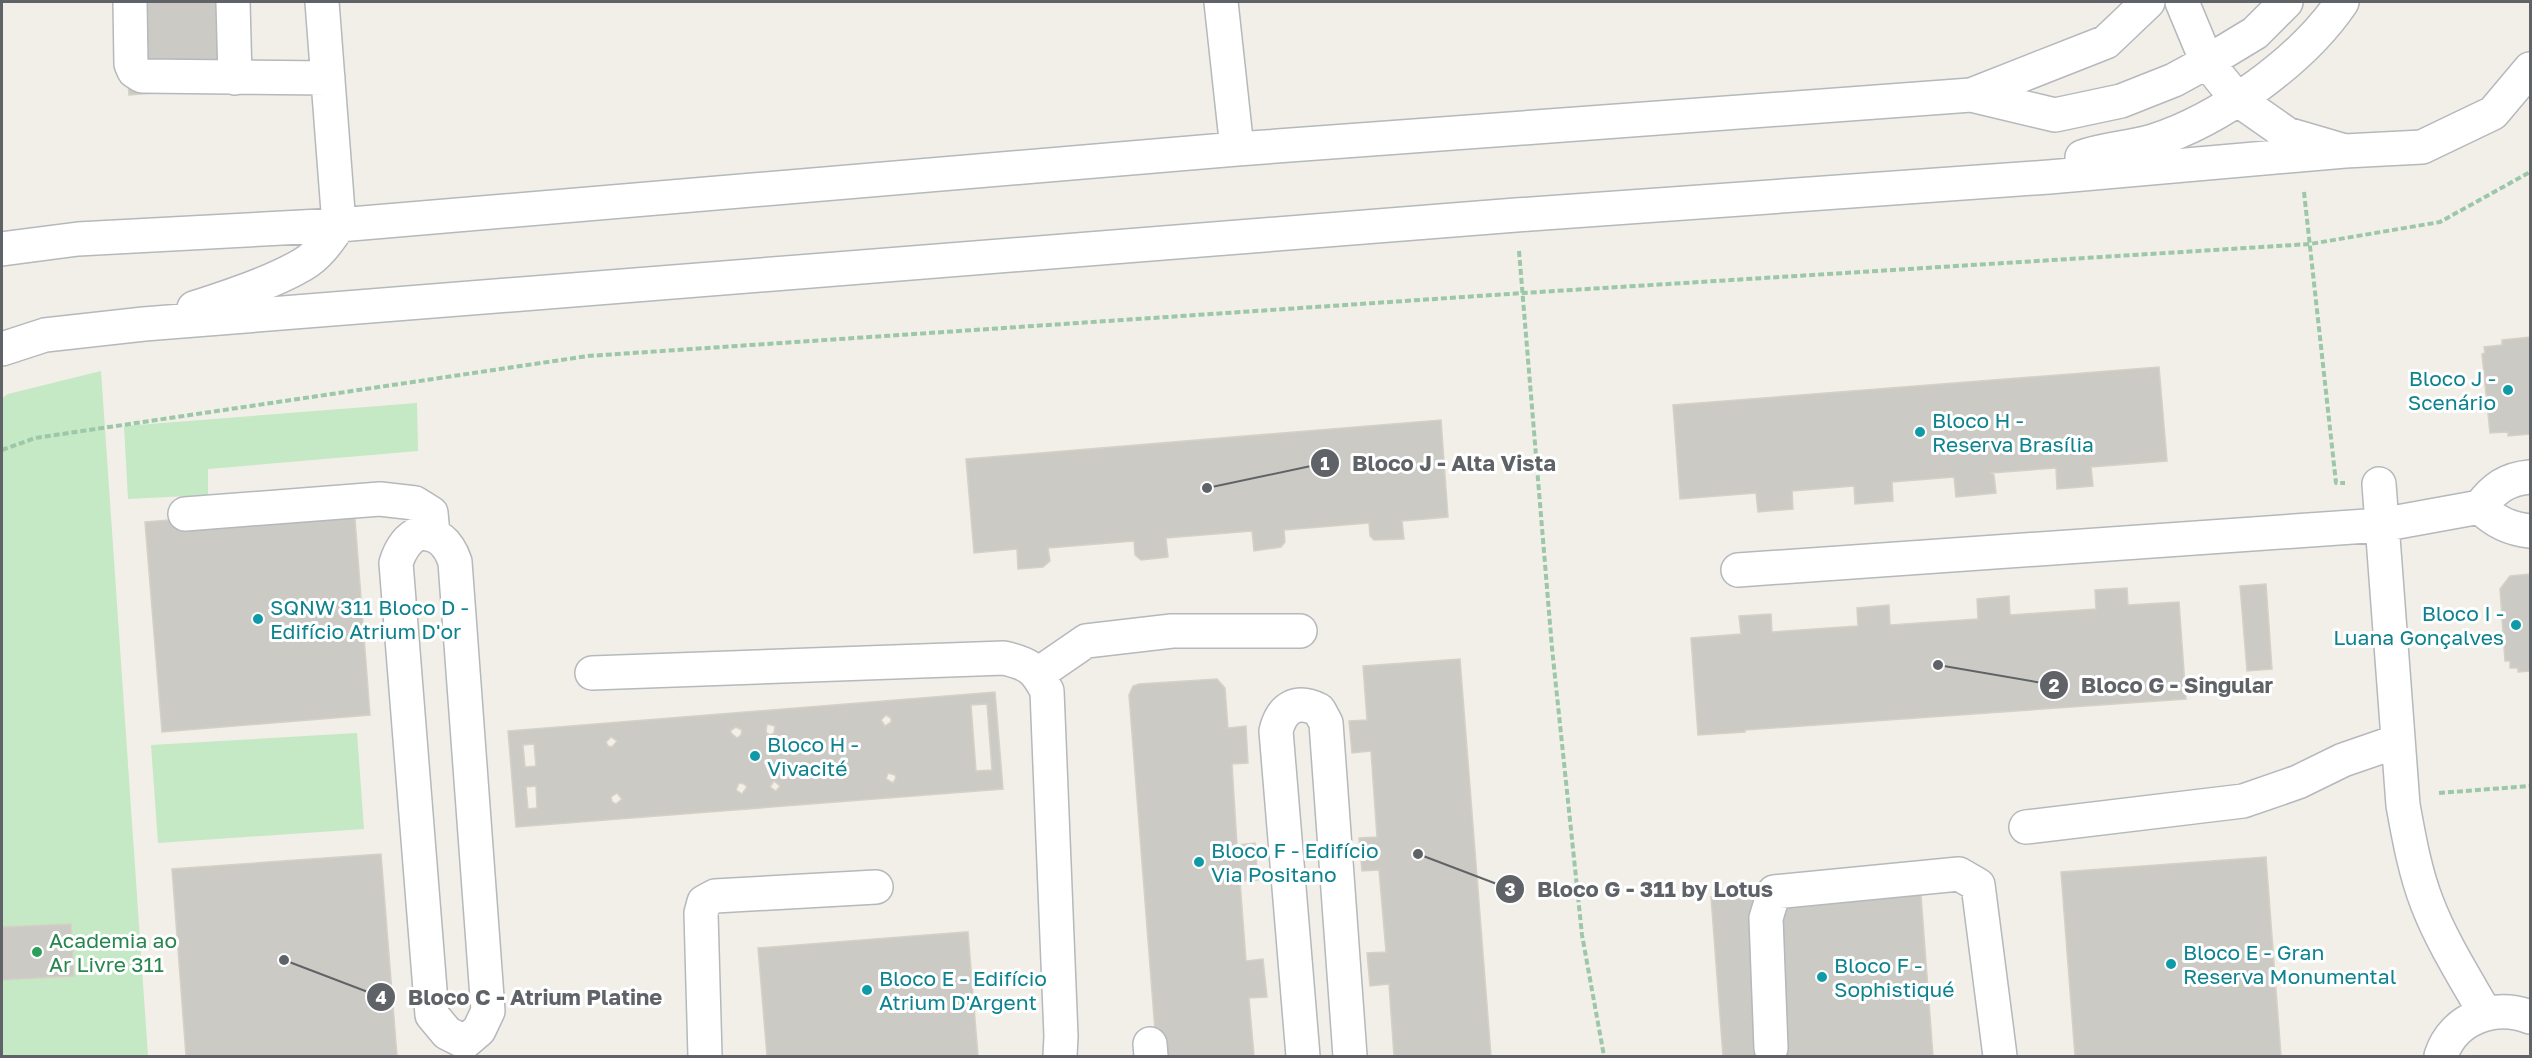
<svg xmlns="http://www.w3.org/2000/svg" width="2532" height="1058" font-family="'Golos Text',sans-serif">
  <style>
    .green { fill: #c5e8c5 }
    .building { fill: #cccac5; stroke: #d6d1c6; stroke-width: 1.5; fill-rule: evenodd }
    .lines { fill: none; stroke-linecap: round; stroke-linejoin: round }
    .minor-casing { stroke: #b5b8bc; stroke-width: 36 }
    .path { stroke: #9cc7a9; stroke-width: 4; stroke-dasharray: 6 3; stroke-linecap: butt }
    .minor { stroke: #fff; stroke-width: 33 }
    .culture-dot { fill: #0f9aa8; stroke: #fff; stroke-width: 2 }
    .leisure-dot { fill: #2e9e5b; stroke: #fff; stroke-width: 2 }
    .labels { text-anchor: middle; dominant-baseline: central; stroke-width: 6; stroke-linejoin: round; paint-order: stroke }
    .culture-label { font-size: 21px; fill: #0d838f; stroke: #fff; text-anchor: start }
    .leisure-label { font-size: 21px; fill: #27864d; stroke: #fff; text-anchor: start }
    .leader { fill: none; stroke: #5f6368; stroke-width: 2 }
    .callout-dot { fill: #5f6368; stroke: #fff; stroke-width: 2 }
    .mark-label { font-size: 18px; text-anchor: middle; font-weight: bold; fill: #fff }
    .callout-label { font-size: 22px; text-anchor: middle; font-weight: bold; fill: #5f6368; stroke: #fff; stroke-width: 6; stroke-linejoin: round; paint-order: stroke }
  </style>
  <rect width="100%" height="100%" fill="#f1efe8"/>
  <path class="green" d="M101,371L148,1056H2V398L8,394Z
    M417,403L418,451L208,469V495L128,499L124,426Z
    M357,733L364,829L158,843L151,745Z"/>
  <path class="building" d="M122,2H224L231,87L129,95Z
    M2530,337V434L2508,436V432L2490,433L2482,354L2485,353L2484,347L2502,345V340Z
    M2159,367L2167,461L2091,467L2093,486L2057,489L2056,468L1991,473L1994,475L1996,493L1956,497L1954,477L1892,482L1893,501L1855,504L1854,486L1792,491L1793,509L1758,512L1756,493L1680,499L1673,405Z
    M1441,420L1448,517L1402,521L1404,539L1374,540L1370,536L1369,523L1284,530L1285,542L1281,547L1254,551L1252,531L1166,538L1168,557L1141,560L1135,555L1134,541L1048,548L1050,561L1043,567L1018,569L1017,549L974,553L966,459Z
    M354,506L370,715L162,732L145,522Z
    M2530,574V671L2518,672V668H2510V661H2505L2500,589L2510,576Z
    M2266,584L2272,669L2247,671L2240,586Z
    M2127,588L2128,605L2179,602L2186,699L1745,730V732L1698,735L1691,638L1741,634L1739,616L1771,614L1772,632L1858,626L1857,608L1889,605L1890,625L1978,619L1977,599L2009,596L2010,615L2096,609L2095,590Z
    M1460,659L1491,1056H1394L1389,984L1370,986L1367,953L1386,952L1379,870L1362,871L1359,838L1377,837L1371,751L1352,753L1349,721L1367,720L1363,666Z
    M1217,679L1225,688L1228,728L1246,726L1248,763L1232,764L1237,845L1255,843L1258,880L1240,881L1246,961L1263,959L1267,997L1249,998L1254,1056H1157L1129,695L1133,686L1139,684Z
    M995,692L1003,789L516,827L508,731ZM987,704L992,770L976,771L971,705ZM886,715L891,718V722L885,726L881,720ZM767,724L775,726L774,733L770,735L766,732ZM736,727L742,730L741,735L737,738L731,733V730ZM611,737L617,741L612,747L608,746L606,742ZM534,744L536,766L525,767L523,745ZM888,773L895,775L896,778L893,783L886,779ZM774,781L780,786L776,791L770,787ZM739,783L744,784L747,787L742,794L736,790ZM536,786L537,808L528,809L526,787ZM617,793L622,799L616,804L612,802L611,797Z
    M381,854L397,1056H186L172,869Z
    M2266,857L2281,1056H2075L2061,872Z
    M1920,882L1933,1056H1723L1711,897Z
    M71,924L74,976L2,980V927Z
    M965,932H968L978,1056H767L758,948Z"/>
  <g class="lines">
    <g class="minor-casing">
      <path id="minor" d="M130,2L131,64L134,71L142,76L328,78
        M233,2L235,78
        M1221,2L1237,149
        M2182,2L2207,62L2237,99L2287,134L2345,151L2422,147L2493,113L2530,69
        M1971,95L2055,115L2121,101L2174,80L2207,62L2255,33L2286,2
        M2082,157C2104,149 2130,148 2153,141C2220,120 2303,60 2342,2
        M2,249L78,239L339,225L1237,149L1971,95L2106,42L2148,2
        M194,308C228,297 271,283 302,265C318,256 329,240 339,225L322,2
        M2,349L45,335L144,324L1516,215L2049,177L2345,151
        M2379,484L2403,805C2409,838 2415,872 2427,903C2442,942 2465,978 2485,1013
        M2480,507C2494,488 2507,479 2530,477
        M2480,507C2495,522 2510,529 2530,531
        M185,514L380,499L415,503L431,513L433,534
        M419,533C439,533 449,544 455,562L488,1011L479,1030L465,1042L447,1033L432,1015L396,563C400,550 406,539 419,533Z
        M1738,570L2381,525L2480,507
        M592,673L1004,658C1029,664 1035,668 1047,691L1061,1036L1060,1056
        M1038,674L1086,641L1172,631H1300
        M2026,827L2243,801L2298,782L2343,760L2398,741
        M1150,1044L1151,1056
        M1771,1048L1766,918L1774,892L1959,874L1978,885L2000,1056
        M705,1056L701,913L704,902L715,896L876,887
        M1303,1056L1276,731C1282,707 1297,699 1319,710L1326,723L1350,1056
        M2441,1056C2453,1018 2495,1003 2530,1017"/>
    </g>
    <path class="path" d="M2304,192L2336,483H2345
      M1519,251L1552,648L1582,935L1604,1056
      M2,450L35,438L588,356L1523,293L2310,244L2440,222L2530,172
      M2439,793L2530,786"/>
    <use href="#minor" class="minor"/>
  </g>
  <g class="culture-dot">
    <circle cx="2508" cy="390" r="6"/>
    <circle cx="1920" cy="432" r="6"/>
    <circle cx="258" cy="619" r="6"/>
    <circle cx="2516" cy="625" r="6"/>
    <circle cx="755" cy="756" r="6"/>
    <circle cx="1199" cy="862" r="6"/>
    <circle cx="2171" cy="964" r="6"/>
    <circle cx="1822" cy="977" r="6"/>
    <circle cx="867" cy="990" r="6"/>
  </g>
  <circle class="leisure-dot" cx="37" cy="952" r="6"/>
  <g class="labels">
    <g class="culture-label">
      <text x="2496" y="378" text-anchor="end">Bloco J -<tspan x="2496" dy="24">Scenário</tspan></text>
      <text x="1932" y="420">Bloco H -<tspan x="1932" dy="24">Reserva Brasília</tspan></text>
      <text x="270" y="607">SQNW 311 Bloco D -<tspan x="270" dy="24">Edifício Atrium D'or</tspan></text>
      <text x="2504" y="613" text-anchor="end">Bloco I -<tspan x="2504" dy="24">Luana Gonçalves</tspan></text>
      <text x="767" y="744">Bloco H -<tspan x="767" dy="24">Vivacité</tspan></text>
      <text x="1211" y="850">Bloco F - Edifício<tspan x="1211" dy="24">Via Positano</tspan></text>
      <text x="2183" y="952">Bloco E - Gran<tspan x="2183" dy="24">Reserva Monumental</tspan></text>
      <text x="1834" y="965">Bloco F -<tspan x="1834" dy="24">Sophistiqué</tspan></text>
      <text x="879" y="978">Bloco E - Edifício<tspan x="879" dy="24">Atrium D'Argent</tspan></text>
    </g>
    <g class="leisure-label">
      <text x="49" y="940">Academia ao<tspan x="49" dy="24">Ar Livre 311</tspan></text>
    </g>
  </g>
  <path class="leader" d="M1207 488L1325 463M1938 665L2054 685M1418 854L1510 889M284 960L381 997"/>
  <g class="callout-dot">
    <circle cx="1207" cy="488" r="6"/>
    <circle cx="1938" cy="665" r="6"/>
    <circle cx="1418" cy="854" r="6"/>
    <circle cx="284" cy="960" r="6"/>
    <circle cx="1325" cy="463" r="15"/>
    <circle cx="2054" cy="685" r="15"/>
    <circle cx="1510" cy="889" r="15"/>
    <circle cx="381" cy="997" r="15"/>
  </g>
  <g class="mark-label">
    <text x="1325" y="470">1</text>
    <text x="2054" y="692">2</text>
    <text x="1510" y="896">3</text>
    <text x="381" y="1004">4</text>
  </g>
  <g class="callout-label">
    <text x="1454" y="471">Bloco J - Alta Vista</text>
    <text x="2177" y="693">Bloco G - Singular</text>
    <text x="1655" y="897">Bloco G - 311 by Lotus</text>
    <text x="535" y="1005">Bloco C - Atrium Platine</text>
  </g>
  <rect width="2532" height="1058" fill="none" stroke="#5f6368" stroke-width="6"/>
</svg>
